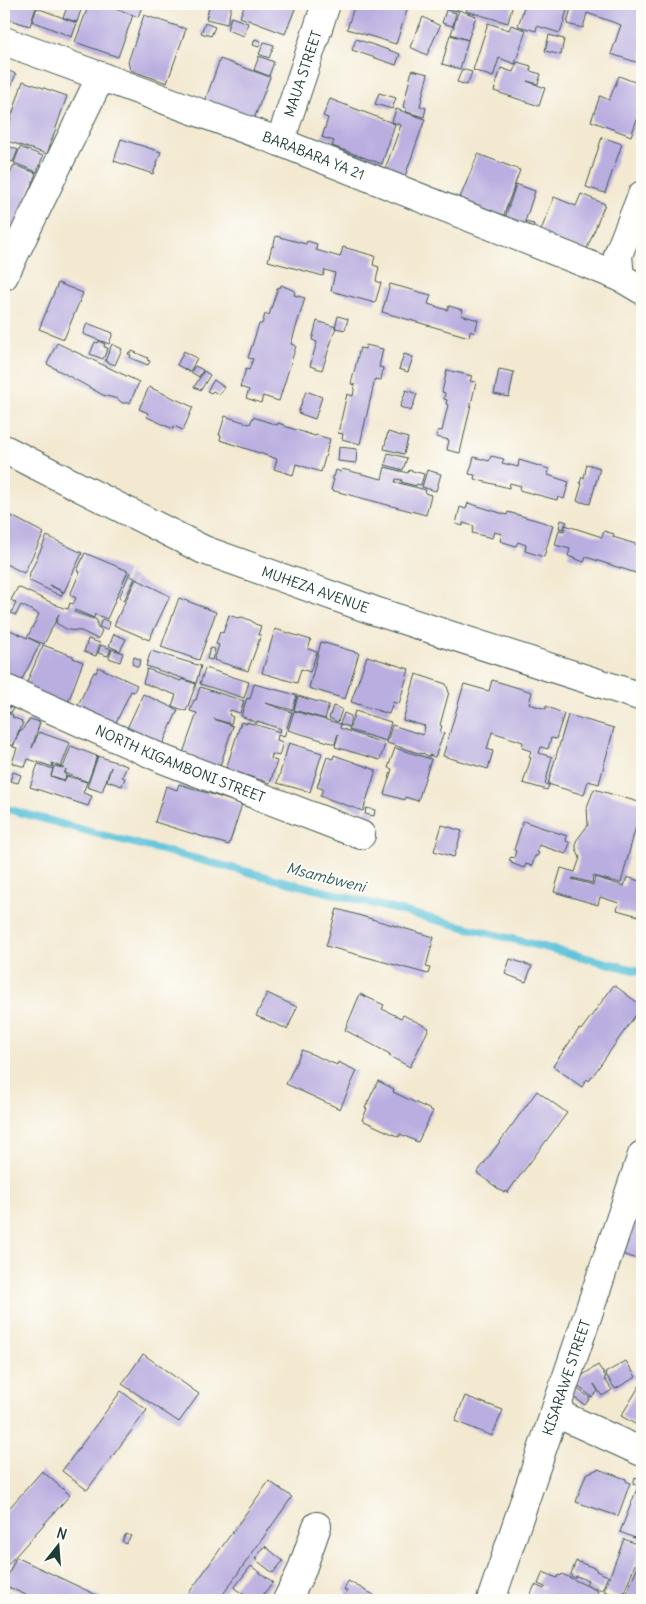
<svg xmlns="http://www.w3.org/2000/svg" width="646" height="1604" font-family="Delius,sans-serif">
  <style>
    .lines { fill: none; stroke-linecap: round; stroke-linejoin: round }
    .stream { stroke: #5cc2d9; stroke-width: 8 }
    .building { fill: #baaee0 }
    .minor-casing { stroke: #3f574c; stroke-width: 30 }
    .minor { stroke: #fff; stroke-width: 28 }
    .labels { text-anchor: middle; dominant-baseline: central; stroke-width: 4; stroke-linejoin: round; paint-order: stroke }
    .street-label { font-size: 14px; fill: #1f3d34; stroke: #fdfcf7 }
    .water-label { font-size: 15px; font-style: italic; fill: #2e5e5d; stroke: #fdfcf7 }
  </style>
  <rect width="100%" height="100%" fill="#fdfcf7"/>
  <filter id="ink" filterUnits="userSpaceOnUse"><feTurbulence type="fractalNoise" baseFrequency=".02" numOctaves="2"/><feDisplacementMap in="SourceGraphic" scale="10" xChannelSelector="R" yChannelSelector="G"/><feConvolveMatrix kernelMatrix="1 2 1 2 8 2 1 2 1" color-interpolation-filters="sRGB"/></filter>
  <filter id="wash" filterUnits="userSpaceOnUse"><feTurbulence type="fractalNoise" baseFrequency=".0096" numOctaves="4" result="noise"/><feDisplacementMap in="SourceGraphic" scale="20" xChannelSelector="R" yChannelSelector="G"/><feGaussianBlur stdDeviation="1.12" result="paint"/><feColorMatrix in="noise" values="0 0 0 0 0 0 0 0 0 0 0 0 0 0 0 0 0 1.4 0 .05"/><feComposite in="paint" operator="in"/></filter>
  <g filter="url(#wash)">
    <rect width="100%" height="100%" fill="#f3e9d1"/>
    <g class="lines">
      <path class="stream" d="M4,808L98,834L642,972"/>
    </g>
    <g id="blocks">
      <path class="building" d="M4,4H37L30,26L4,18Z
        M68,4H83L77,22L63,18Z
        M89,4H101L133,15L118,57L75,42Z
        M105,4H143L138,17Z
        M210,4H232L227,24L206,19Z
        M245,4H297L285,34L240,17Z
        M355,4H409L396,44L347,29Z
        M449,4H459L457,11L448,9Z
        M468,4H513L508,23L466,11Z
        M525,4H569L560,33L537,26L536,31L518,26Z
        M572,4H609L626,9L627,4H631L642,7V64L611,54L621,25L587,13L583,28L567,24Z
        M37,8L77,23L72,37L32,21Z
        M446,10L456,13L453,26L442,23Z
        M459,10L476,16L468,40L451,34Z
        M144,15L186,29L167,83L130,70L128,62Z
        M231,17L248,23L244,36L227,30Z
        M423,17L440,26L427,55L410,47Z
        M205,23L215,27L211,36L201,33Z
        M488,23L509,30L511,25L526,30L515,64L499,58L493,77L473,70Z
        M450,35L468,40L460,69L442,64Z
        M549,35L564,39L561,55L545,51Z
        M255,39L261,41L259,47L253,45Z
        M356,39L400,54L396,65L352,50Z
        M264,42L274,45L269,58L259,54Z
        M259,56L274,62L269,76L254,70Z
        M220,59L270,77L254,119L205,101Z
        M517,62L531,66L530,71L541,74L538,84L527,81L545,88L539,106L494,91L501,68L513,72Z
        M4,69L16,74L4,103Z
        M462,69L472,72L467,85L457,82Z
        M412,70L428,74L420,106L426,108L424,117L406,112L407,109L403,107Z
        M619,76L642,85V105L631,136L591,121L600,96L609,100Z
        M23,81L67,96L47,154L4,140Z
        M379,93L396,98L392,109L375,104Z
        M330,99L395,124L382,164L332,146L334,141L322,137L328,118L323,116Z
        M396,109L425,119L404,179L384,172L401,125L392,122Z
        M602,137L622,144L605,193L586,187Z
        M121,139L161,152L153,174L114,161Z
        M4,144L18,150L13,162L4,158Z
        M20,147L43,156L37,172L14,163Z
        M478,154L520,170L501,223L457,205Z
        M14,165L36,173L9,244L4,242V190Z
        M4,168L10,170L4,185Z
        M516,184L535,191L525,222L534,224L530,236L502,227Z
        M581,194L605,204L584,256L538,238L554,197L576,206Z
        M276,236L306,244L307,241L317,244L316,250L340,257L343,247L375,256L373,265L379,267L376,281L381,283L375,303L331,291L335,273L325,270L323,276L268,261L272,246L273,247Z
        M58,283L83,293L64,339L39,329Z
        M390,284L431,295L428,304L447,310L449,306L463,310L461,315L478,320L475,333L470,331L469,337L382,312Z
        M281,285L295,291L294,295L305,298L291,344L296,346L279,401L263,396L261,403L246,398L249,390L240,387L246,369L249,370L253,359L248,358L259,324H262L265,314L269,315L278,287L280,288Z
        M338,316L348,319L345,330L335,328Z
        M317,321L336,327L322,370L310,366L317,342L312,340Z
        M87,323L113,333L109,344L83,334Z
        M99,341L105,344L104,347L108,348L103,359L90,354L95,342L98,343Z
        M57,343L139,382L130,403H122L118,399L103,395L47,364Z
        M112,344L122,349L115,365L105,361Z
        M366,345L383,349L379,367L383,368L381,380L375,379L360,444L342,439L343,434L338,433L347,394L353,396L355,385L351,384L360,348L365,349Z
        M132,351L148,358L147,360L150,361L148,365L130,358L131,355L128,354L129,352L131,353Z
        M184,351L197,358L190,372L177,365Z
        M404,354L413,357L408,372L399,369Z
        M195,366L203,370L199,377L191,372Z
        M499,369L514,372L509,397L494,394Z
        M447,370L472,376L470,381L476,382L460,453L447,450L449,440L436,437L438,430L442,431L448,405L446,404L447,400L444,399L445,393L442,392Z
        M204,371L210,375L201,390L194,387Z
        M214,380L224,387L219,395L213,391L211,393L207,391Z
        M149,387L193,407L183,430L174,426L173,429L147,417L148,413L139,409Z
        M406,390L417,394L411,411L400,407Z
        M306,391L322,397L315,419L298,413Z
        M225,416L250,424L253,417L277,425L278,423L284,425V426L315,436L316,435L330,439L321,472L296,464L293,475L274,469L277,459L220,440L221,435H219Z
        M388,432L408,438L404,454L384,449Z
        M339,447L357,449L356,463L338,461Z
        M388,453L407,458L403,470L385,465Z
        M491,456L504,459L502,463L518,467L519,460L549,469L548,475L569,482L564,499L558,497L557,500L519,490L521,486L510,483L509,488L474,479L475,475L469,474L474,457L489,461Z
        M587,464L600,468L590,504L577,501L582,484L580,483L582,477L584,478Z
        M385,467L408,473L409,470L424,474L421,485L417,484L416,486L401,482L402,480L396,479L395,482L426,490L425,493L431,495L426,515L331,490L334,479H332V476L334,477L336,470L341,472L342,469L382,479Z
        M427,470L441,474L436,491L422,487Z
        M468,503L507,515L508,512L553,525L544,557L525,551L526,545L518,542L516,546L500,541L502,534L494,532L492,538L472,533L474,526L463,523V526L456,524L460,507L466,509Z
        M4,512L44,533L24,573L4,563Z
        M561,520L567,522L563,529L559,528Z
        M565,525L602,537L604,531L614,534L613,537L642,546V575L586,557L584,562L568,556L570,549L555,545L559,530L564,531Z
        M47,536L82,553L64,592L49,585L63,592L61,596L28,580L30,576L29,575Z
        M85,553L128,571L107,619L95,614L94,618L75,610L74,612L97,620V627L102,631L98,639L81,631L68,630L56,623L59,614L44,644L29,638L40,644L18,687L4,680V631L6,628L27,638L39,614L21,605L16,615L11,613L16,603L11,600L18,587L63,608L68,609L70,603L73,604L76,598L70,595L80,572L77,571Z
        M130,572L131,573L130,576L135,578L124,601L119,598Z
        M136,579L170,596L149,640L114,625Z
        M179,598L216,612L199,660L161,647Z
        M229,615L237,618L242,617L252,621L255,624L261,626L258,635H261L248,671L214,660L219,645L216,644L220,632L223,633Z
        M102,619L110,622L107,630L99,627Z
        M275,629L311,640L308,649L317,652L310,672L301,669L297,683L262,673Z
        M114,634L126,639L120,651L109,646Z
        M88,639L100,643L96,656L84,652Z
        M321,642L359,653L345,699L309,688Z
        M43,645L73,656V658L83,662L66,708L23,691Z
        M101,645L111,649L108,656L98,653Z
        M210,648L215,649L212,660L207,659Z
        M112,649L123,653L120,662L109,658Z
        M151,651L201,666L196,683L146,666Z
        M367,656L409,669L399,704L393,702L389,714L351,702Z
        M134,657L141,660L138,667L132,664Z
        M98,667L137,685L134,692L131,691L111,733L76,709L94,672L96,673Z
        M205,668L249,682L244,698L200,684Z
        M147,669L181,681L182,679L196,684L186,711L172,706L176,695L143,683Z
        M416,674L446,684L449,692L440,725L442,726L440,732L444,733L435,757L429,755V757L423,753L422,754L415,752L387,743L392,725L423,735L425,726L403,720Z
        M492,680L532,692L529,704L546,709V706L564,714L556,739L551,738L548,749L541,747L539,753L552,757L545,784L549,785L547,790L523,783L531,758L529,757L531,751L522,748L523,742L492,732L487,749L493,751L488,769L443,756L464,684L489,691Z
        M254,684L297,695L293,710L265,703L292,712L284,737L278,735L277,740L283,742L279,756L272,754L271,759L277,761L270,783L226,769L241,722L247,724V722L280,732L281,729L257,721V723L241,716L247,698L250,699Z
        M200,687L244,701L240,713L230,710L229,715L233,717L231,724L214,719L233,726L219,769L182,756L197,713L190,711L194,700H196Z
        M143,694L178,710L158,754L122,739Z
        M298,696L329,705L325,719L294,710Z
        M4,705L13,708L11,713L4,711Z
        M333,706L342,709L338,722L329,718Z
        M294,711L341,724L340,728L385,744L380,760L335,747L338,734L335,744L288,730Z
        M355,711L391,722L386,741L349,730Z
        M4,712L13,715L12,717L22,721L21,722L23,723L13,746L4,742Z
        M344,713L351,716L349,727L340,724Z
        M568,715L614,728L599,784L588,781L584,795L548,784Z
        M30,719L40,722L32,748L39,732L70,743L61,767L52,763L53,767L28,759L25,767L12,763L17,748L13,747L19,730L22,731L26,723H27Z
        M289,743L322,753L310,792L277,783Z
        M71,746L97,756L88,782L65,773L66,769L64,774H66L65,780L51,776L54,766L63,768Z
        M395,748L431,759L418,801L405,797V800L384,794L392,769L388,768Z
        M334,755L376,770L363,811L320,796L323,789L317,787L327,757L333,759Z
        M98,756L127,766L122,777L125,778L122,786L107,781L111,767L102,792L87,787Z
        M38,764L53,769L51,776L64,781L67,776L87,782L83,793L92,796L88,806L30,787Z
        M13,772L21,775L18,783L10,781Z
        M179,784L242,804L229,845L155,822L166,786L177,790Z
        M594,789L642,803L621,883L593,876L592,883L573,878L572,879L593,885L595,877L624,886L627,877L642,882V917L617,910L619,903L600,897L598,905L554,892L561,868L575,872L580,858L576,849V841L588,825L587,807Z
        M366,808L375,810L374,816L365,814Z
        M523,821L567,836L566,841L570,843L566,854L539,845L537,852L539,853L537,856H535L532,866L526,864L524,868L511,863L512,861L509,860L511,857L514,858L516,851L514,850Z
        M442,825L462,831L454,857L434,851Z
        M337,909L434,937L426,967L430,968L428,974L326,946Z
        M510,959L532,966L526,982L505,974Z
        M614,985L642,1006L589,1081L587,1079L582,1087L553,1066L579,1029L581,1030Z
        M267,993L297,1007L287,1030L285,1028L256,1016Z
        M360,994L384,1005L382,1009L401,1018L403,1015L429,1028L410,1067L389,1056L390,1054L345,1030Z
        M302,1050L337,1065L338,1062L357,1071L340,1109L286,1084Z
        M378,1081L394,1089L393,1092L433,1111L418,1142L400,1134L399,1137L362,1120L367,1109L365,1108Z
        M537,1091L567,1113L507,1193L505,1191L504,1193L477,1173Z
        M641,1207L642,1211L628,1221L626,1218Z
        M642,1213V1259L640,1258L639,1260L622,1254L629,1223Z
        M143,1354L199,1394L179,1422L122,1384Z
        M626,1361L636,1377L615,1389L605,1373Z
        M598,1365L606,1377L604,1378L612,1390L602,1396L594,1384L598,1391L592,1397L576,1385L583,1375Z
        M642,1382V1428L621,1416Z
        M575,1387L590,1398L585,1405L570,1395Z
        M121,1391L147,1410L87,1490L62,1471Z
        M465,1396L503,1410L492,1436L455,1421Z
        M598,1469L626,1479V1481L630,1483L618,1516L576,1502L586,1474Z
        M42,1471L70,1495L4,1569V1514Z
        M635,1477L642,1480V1541L620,1532L638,1486L633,1484Z
        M269,1481L292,1497L219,1600H190L186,1597Z
        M126,1534L131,1536L126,1544L122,1541Z
        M624,1539L642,1546L622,1598L604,1591Z
        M265,1546L283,1561L273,1573L255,1559Z
        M642,1555V1600H624Z
        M16,1557L107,1600H37L4,1585Z
        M576,1561L597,1569L596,1571L608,1576L602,1590L586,1584L588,1580L576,1576L575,1578L571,1576V1574Z
        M251,1566L273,1582L259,1600H252L234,1588Z
        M543,1572L557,1578L558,1575L561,1576L562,1574L598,1591L594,1600H528L535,1585L544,1589L545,1587L538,1584Z
        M348,1581L374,1595L371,1600H342L347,1591L344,1590Z
        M4,1592L21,1600H4Z"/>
    </g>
  </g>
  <g filter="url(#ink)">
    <use href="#blocks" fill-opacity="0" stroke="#3f574c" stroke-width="1"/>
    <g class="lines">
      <g class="minor-casing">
        <g id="minor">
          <path id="s1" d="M4,41L280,142L620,277"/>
          <path id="s2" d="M280,142L326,4"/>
          <path d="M642,195L618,255L620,277L642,290"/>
          <path d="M4,276L101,76"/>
          <path id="s3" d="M4,449L204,550L375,611L642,697"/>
          <path id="s4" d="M4,688L165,760L361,835"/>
          <path d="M556,1413L642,1452"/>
          <path d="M287,1600L301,1572L317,1526"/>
          <path id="s5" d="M491,1600L642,1155"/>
        </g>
      </g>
      <use href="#minor" class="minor"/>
    </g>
  </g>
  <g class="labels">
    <g class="street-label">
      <text stroke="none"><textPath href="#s2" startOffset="72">MAUA STREET</textPath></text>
      <text stroke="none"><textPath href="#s1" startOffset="330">BARABARA YA 21</textPath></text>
      <text stroke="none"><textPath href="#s3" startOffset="342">MUHEZA AVENUE</textPath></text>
      <text stroke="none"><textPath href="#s4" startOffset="192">NORTH KIGAMBONI STREET</textPath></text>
      <text stroke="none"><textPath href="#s5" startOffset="235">KISARAWE STREET</textPath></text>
    </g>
    <g class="water-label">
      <text transform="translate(326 877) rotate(14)">Msambweni</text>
    </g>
  </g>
  <rect width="646" height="1604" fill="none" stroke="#fdfcf7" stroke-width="20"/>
  <g transform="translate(58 1546) rotate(17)" stroke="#fdfcf7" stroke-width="4" paint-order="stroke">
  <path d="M0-4L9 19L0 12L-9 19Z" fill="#1f3d34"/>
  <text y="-8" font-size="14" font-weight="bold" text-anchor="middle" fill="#1f3d34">N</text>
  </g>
</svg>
